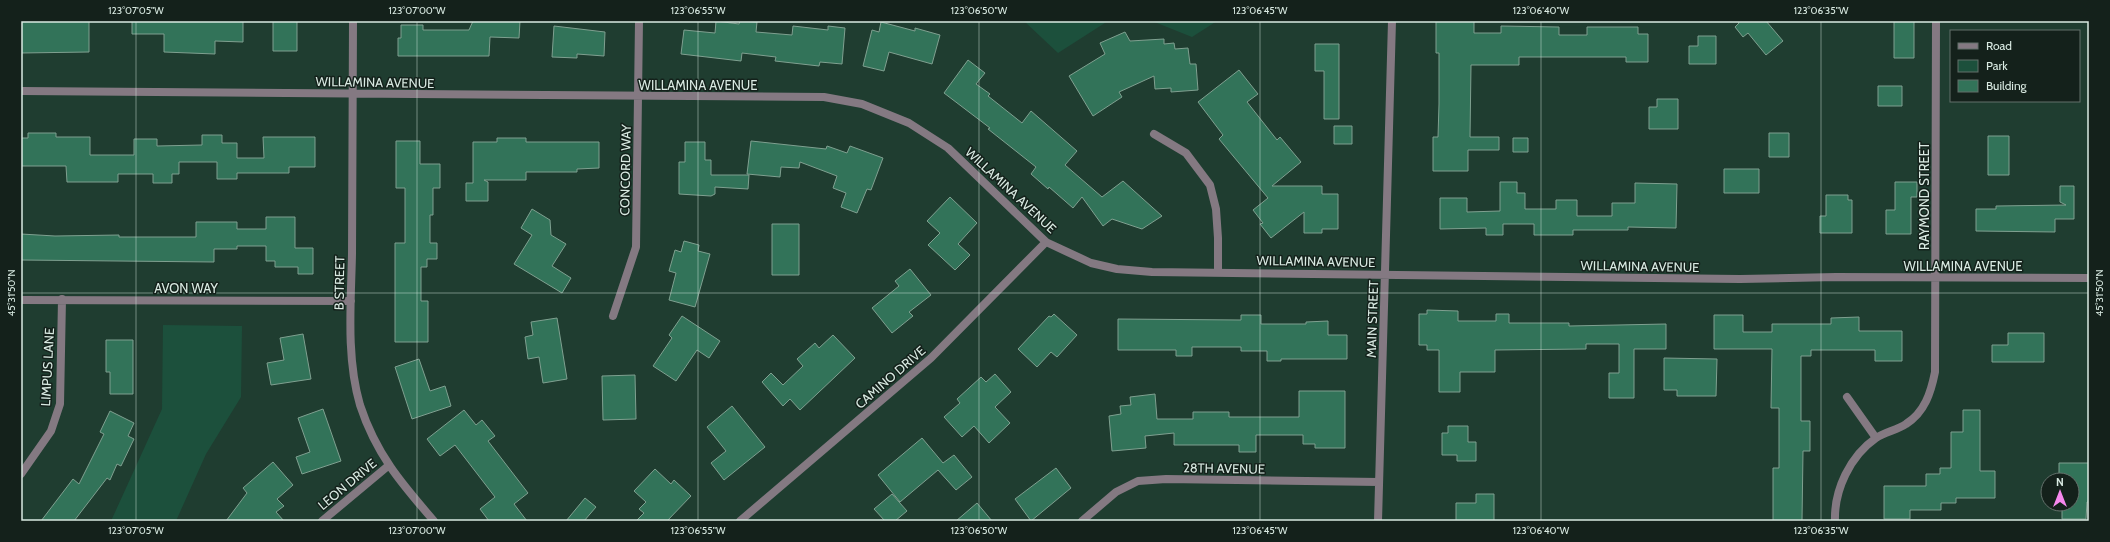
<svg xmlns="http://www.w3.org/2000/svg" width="2110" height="542" font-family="Cabin,sans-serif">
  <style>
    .green { fill: #1c503c }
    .building { fill: #327359; stroke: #7fa090 }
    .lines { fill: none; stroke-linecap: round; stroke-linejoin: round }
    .minor { stroke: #847982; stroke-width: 8 }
    .ticks { fill: none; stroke: #d9eae2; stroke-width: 1; stroke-opacity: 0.45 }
    .labels { text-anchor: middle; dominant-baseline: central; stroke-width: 3; stroke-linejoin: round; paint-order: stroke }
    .street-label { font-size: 13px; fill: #d9eae2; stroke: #14211b }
    .neatline { fill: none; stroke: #d9eae2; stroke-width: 1.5 }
    .ticks-label { font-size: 10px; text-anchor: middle; fill: #d9eae2 }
  </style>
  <rect width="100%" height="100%" fill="#1f3d30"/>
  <path class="green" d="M1024,21H1108L1058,53Z
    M1152,21H1217L1192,37Z
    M163,325L242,326L241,397L206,454L176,521H111L162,409Z"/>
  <path class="building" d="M21,21H89V52L21,53Z
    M132,21H243V42L215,41V54L164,52V34H132Z
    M273,21H297V51H273Z
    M473,21H520L519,38L490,37L489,56H398V38H401V25H423V30H469Z
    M716,21L739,24L740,21L757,22L756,32L792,35L793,26L828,30V26L845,28L842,64L820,62L819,66L775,61L776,57L742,53L741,61L681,54L684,30L715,33Z
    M1436,21H1474V33H1501V26L1559,27V35H1587V27H1638V34H1648V62H1626V57H1519V65H1471L1470,137H1499V150H1468V171H1433V137H1438L1439,104V53H1436Z
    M1738,21H1766L1783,41L1766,55L1748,33L1743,37L1735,27L1739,23Z
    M1894,21H1914V58H1894Z
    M881,22L915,31V28L940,35L932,64L889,52L884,71L863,66L872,30L879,32Z
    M554,26L605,32L604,56L577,54V58L552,57Z
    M1125,32L1130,41L1164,39V44L1174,43L1175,49L1188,48L1190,64H1196L1198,90L1171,92V88L1155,89L1154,76L1119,92L1122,97L1093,116L1069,76L1105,54L1100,43Z
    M1698,36H1716V64H1689V46H1698Z
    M1315,44H1339V119H1324V71H1315Z
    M968,60L985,73L976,84L990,94L988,96L1022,123L1031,111L1077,151L1065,165L1102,197L1123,181L1162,216L1142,229L1112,219L1103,226L1082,197L1073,208L1049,187L1048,189L1031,174L1036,167L988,129L990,128L944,93Z
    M1239,70L1258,94L1247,102L1277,140L1280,137L1301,162L1272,186H1322V194H1338V229H1322V233H1304V212L1271,238L1260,224L1263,223L1253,210L1268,198L1219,139L1223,135L1198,102Z
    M1878,86H1902V106H1878Z
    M1657,99H1678V129H1649V107H1657Z
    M1334,126H1352V144H1334Z
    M28,133H56V137H90V155H134V139H157V146L202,145V135H222V143H237V158H264L263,137H315V167H289V173H237V179H217V162H179V174H172V183H153V174H118V182H67L66,166H21V138H28Z
    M1769,133H1789V157H1769Z
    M1988,136H2009V175H1988Z
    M497,138H526V142H599V168L577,169V172H526V180H484L488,182V201H466V183H473V142H497Z
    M1513,138H1528V152H1513Z
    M396,141H420V164H440V188H433V215H430V243H437V259H427V267H421V301H428V342H395V243H405V188H396Z
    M751,141L826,149L827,146L847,153L850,146L883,158L871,190L867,189L857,213L841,207L846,193L833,188L837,176L800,162L799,168L781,167L780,177L747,174Z
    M685,142H705V160H711V175H749L748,189L715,187V194L711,196L679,194V162H685Z
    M1724,169H1759V193H1724Z
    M1500,182H1517V193H1525V209H1556V200H1577V216H1612V203H1635V183L1677,184L1676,228L1628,227V230H1573V235H1534V224H1503V235H1486V228L1440,229V198H1467V212L1500,211Z
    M1895,182H1917V197H1911V234H1886V210H1895Z
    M2060,186H2074V219H2055V232L1976,231V209H1996V206L2066,205L2060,202Z
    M1826,195H1848V200H1852V233H1820V216H1826Z
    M950,197L977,223L958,244L970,255L955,270L928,245L940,233L927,221Z
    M532,209L550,220L551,235L566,244L552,266L571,278L562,293L514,264L532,235L521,228Z
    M266,217H295V248H313V274H298V267H275V261H266V246H237V249H214V262L21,260V234L55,236L119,235V237H196V222H237V229H266Z
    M772,224H799V275H772Z
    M684,241L699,245L698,251L710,254L695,307L669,300L676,273L669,271L675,250L681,252Z
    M910,269L931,295L909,312L913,316L892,333L872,308L899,286L895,281Z
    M1427,310L1458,311V321H1496V314H1509V323H1569V326L1666,324V349H1634V398H1609V373H1619V344H1586V349L1495,350V372H1460V392H1439V350H1427V345H1419V314H1427Z
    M1054,314L1077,335L1057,357L1051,352L1037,367L1018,349L1049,316L1051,317Z
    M1241,315H1261V324H1306V322L1328,321V335H1347V359H1281V361H1267V351H1241V347H1192V356H1176V350H1118V319L1241,320Z
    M1714,315H1743V332H1772V324H1831V318L1859,317V331H1902V361H1875V350H1811V356H1801V421H1810V451H1803L1802,521H1773V468H1779V408H1771L1772,349H1714Z
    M682,316L720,341L709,358L697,350L676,381L653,366L672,338L669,335Z
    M557,318L567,379L543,383L539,357L528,359L525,337L533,335L531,322Z
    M2008,333H2044V362H1992V345H2008Z
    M303,334L311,379L271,385L267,363L284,360L280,338Z
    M833,335L855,358L800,410L790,399L783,406L762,382L771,373L783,385L803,366L797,359L815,343L819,348Z
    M106,340H133V394H110V372H106Z
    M1664,358L1717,359L1716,396H1677V390H1664Z
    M419,359L430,391L445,386L451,406L412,419L395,367Z
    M995,374L1011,392L995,407L1010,423L989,443L974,426L962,437L944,417L960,403L957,399L981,377L986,382Z
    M635,375L636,419L603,420L602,376Z
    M1299,391H1345V448H1315V444H1303V435H1256V452H1239V445H1174V433L1145,436L1146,448L1112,451L1109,416L1121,414L1120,406L1131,405L1130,397L1155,394L1157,419H1193V412H1229V417H1299Z
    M732,406L765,447L724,480L711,463L726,451L707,427Z
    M323,409L341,461L302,474L296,457L310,452L298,418Z
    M464,410L476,425L482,420L495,436L488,441L528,493L514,504L527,521H489L480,509L495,497L455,445L440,456L427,439Z
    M1963,410H1980V471H1995V498H1956V503H1941V510H1910V519H1884V486H1926V474H1940V468H1951V432H1963Z
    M110,411L134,423L128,436L134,439L121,466L117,464L110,480L107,478L74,521H41L73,479L79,484L104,434L100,432Z
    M1448,426H1468V442H1476V461H1457V455H1442V433H1448Z
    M922,438L943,463L954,455L972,477L956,490L938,470L900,502L878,475Z
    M273,462L293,485L277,499L284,506L276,512L284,521H226L247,493L243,488Z
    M2059,463H2089V502H2087L2086,519H2062V504H2072V480H2059Z
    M1056,468L1071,488L1031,521L1015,499Z
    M655,469L671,484L674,480L691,496L667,521H636L644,513L639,509L646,502L634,491Z
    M892,494L907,511L895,521H885L874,509Z
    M1476,494H1494V521H1456V503H1476Z
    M585,498L596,507L584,521H566Z
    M977,503L992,521H956Z"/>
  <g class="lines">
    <path class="minor" d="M353,21C353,99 352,176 352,254C351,303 346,357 360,405C376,454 401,483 434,521
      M21,91L824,97L862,104L909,123L948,148L1046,242L1091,263L1117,269L1152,272L1740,279L1836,277L2089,278
      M1154,134L1186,153L1210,185L1216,209L1218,238V272
      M21,300L351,301
      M613,316L636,247L639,21
      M1847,397L1876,438
      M21,474L51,431L60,404L62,299
      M322,521L388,466
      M740,521L931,358L1046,242
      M1082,521L1116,492L1138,481L1166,479L1379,482
      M1378,521L1392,21
      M1835,521C1834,490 1850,456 1876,438C1885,432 1897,430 1906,424C1925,412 1931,392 1935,372L1936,21"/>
  </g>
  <path class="ticks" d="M136,21V521M417,21V521M698,21V521M979,21V521M1260,21V521M1541,21V521M1821,21V521M21,293H2089"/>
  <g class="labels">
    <g class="street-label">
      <text transform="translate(375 82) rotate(1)">WILLAMINA AVENUE</text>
      <text x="698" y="85">WILLAMINA AVENUE</text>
      <text transform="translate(625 170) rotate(-89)">CONCORD WAY</text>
      <text transform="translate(1011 190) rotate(43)">WILLAMINA AVENUE</text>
      <text transform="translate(1924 196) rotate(-90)">RAYMOND STREET</text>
      <text transform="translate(1316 261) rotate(1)">WILLAMINA AVENUE</text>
      <text transform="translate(1640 266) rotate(1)">WILLAMINA AVENUE</text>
      <text x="1963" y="266">WILLAMINA AVENUE</text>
      <text transform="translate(339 283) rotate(-89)">B STREET</text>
      <text x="186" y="288">AVON WAY</text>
      <text transform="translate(1372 319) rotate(-88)">MAIN STREET</text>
      <text transform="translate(47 367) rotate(-87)">LIMPUS LANE</text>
      <text transform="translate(890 377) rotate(-41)">CAMINO DRIVE</text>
      <text transform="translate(1224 468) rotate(1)">28TH AVENUE</text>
      <text transform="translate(347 484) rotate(-40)">LEON DRIVE</text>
    </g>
  </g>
  <rect width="2110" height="542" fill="none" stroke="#14211b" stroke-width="44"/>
  <rect x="1950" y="30" width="130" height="72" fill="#14211b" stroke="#63716b"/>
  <rect x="1958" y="43" width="20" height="6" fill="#847982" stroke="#63716b"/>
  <text x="1986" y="50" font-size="12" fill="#d9eae2">Road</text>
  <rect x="1958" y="60" width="20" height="12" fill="#1c503c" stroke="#63716b"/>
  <text x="1986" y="70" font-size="12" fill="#d9eae2">Park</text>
  <rect x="1958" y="80" width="20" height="12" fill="#327359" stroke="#63716b"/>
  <text x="1986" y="90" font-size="12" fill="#d9eae2">Building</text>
  <g transform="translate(2060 492)"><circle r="19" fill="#14211b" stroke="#63716b"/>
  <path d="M0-3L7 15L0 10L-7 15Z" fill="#f688ed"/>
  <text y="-6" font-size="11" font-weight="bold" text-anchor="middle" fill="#d9eae2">N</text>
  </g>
  <rect x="22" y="22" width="2066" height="498" class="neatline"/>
  <g class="ticks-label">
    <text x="136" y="14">123°07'05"W</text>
    <text x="417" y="14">123°07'00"W</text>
    <text x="698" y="14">123°06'55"W</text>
    <text x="979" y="14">123°06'50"W</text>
    <text x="1260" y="14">123°06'45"W</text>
    <text x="1541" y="14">123°06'40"W</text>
    <text x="1821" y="14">123°06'35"W</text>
    <text transform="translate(11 293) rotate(-90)" y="4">45°31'50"N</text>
    <text transform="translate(2099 293) rotate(-90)" y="4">45°31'50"N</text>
    <text x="136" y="534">123°07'05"W</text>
    <text x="417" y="534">123°07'00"W</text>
    <text x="698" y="534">123°06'55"W</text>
    <text x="979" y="534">123°06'50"W</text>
    <text x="1260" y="534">123°06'45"W</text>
    <text x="1541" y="534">123°06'40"W</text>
    <text x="1821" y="534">123°06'35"W</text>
  </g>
</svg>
